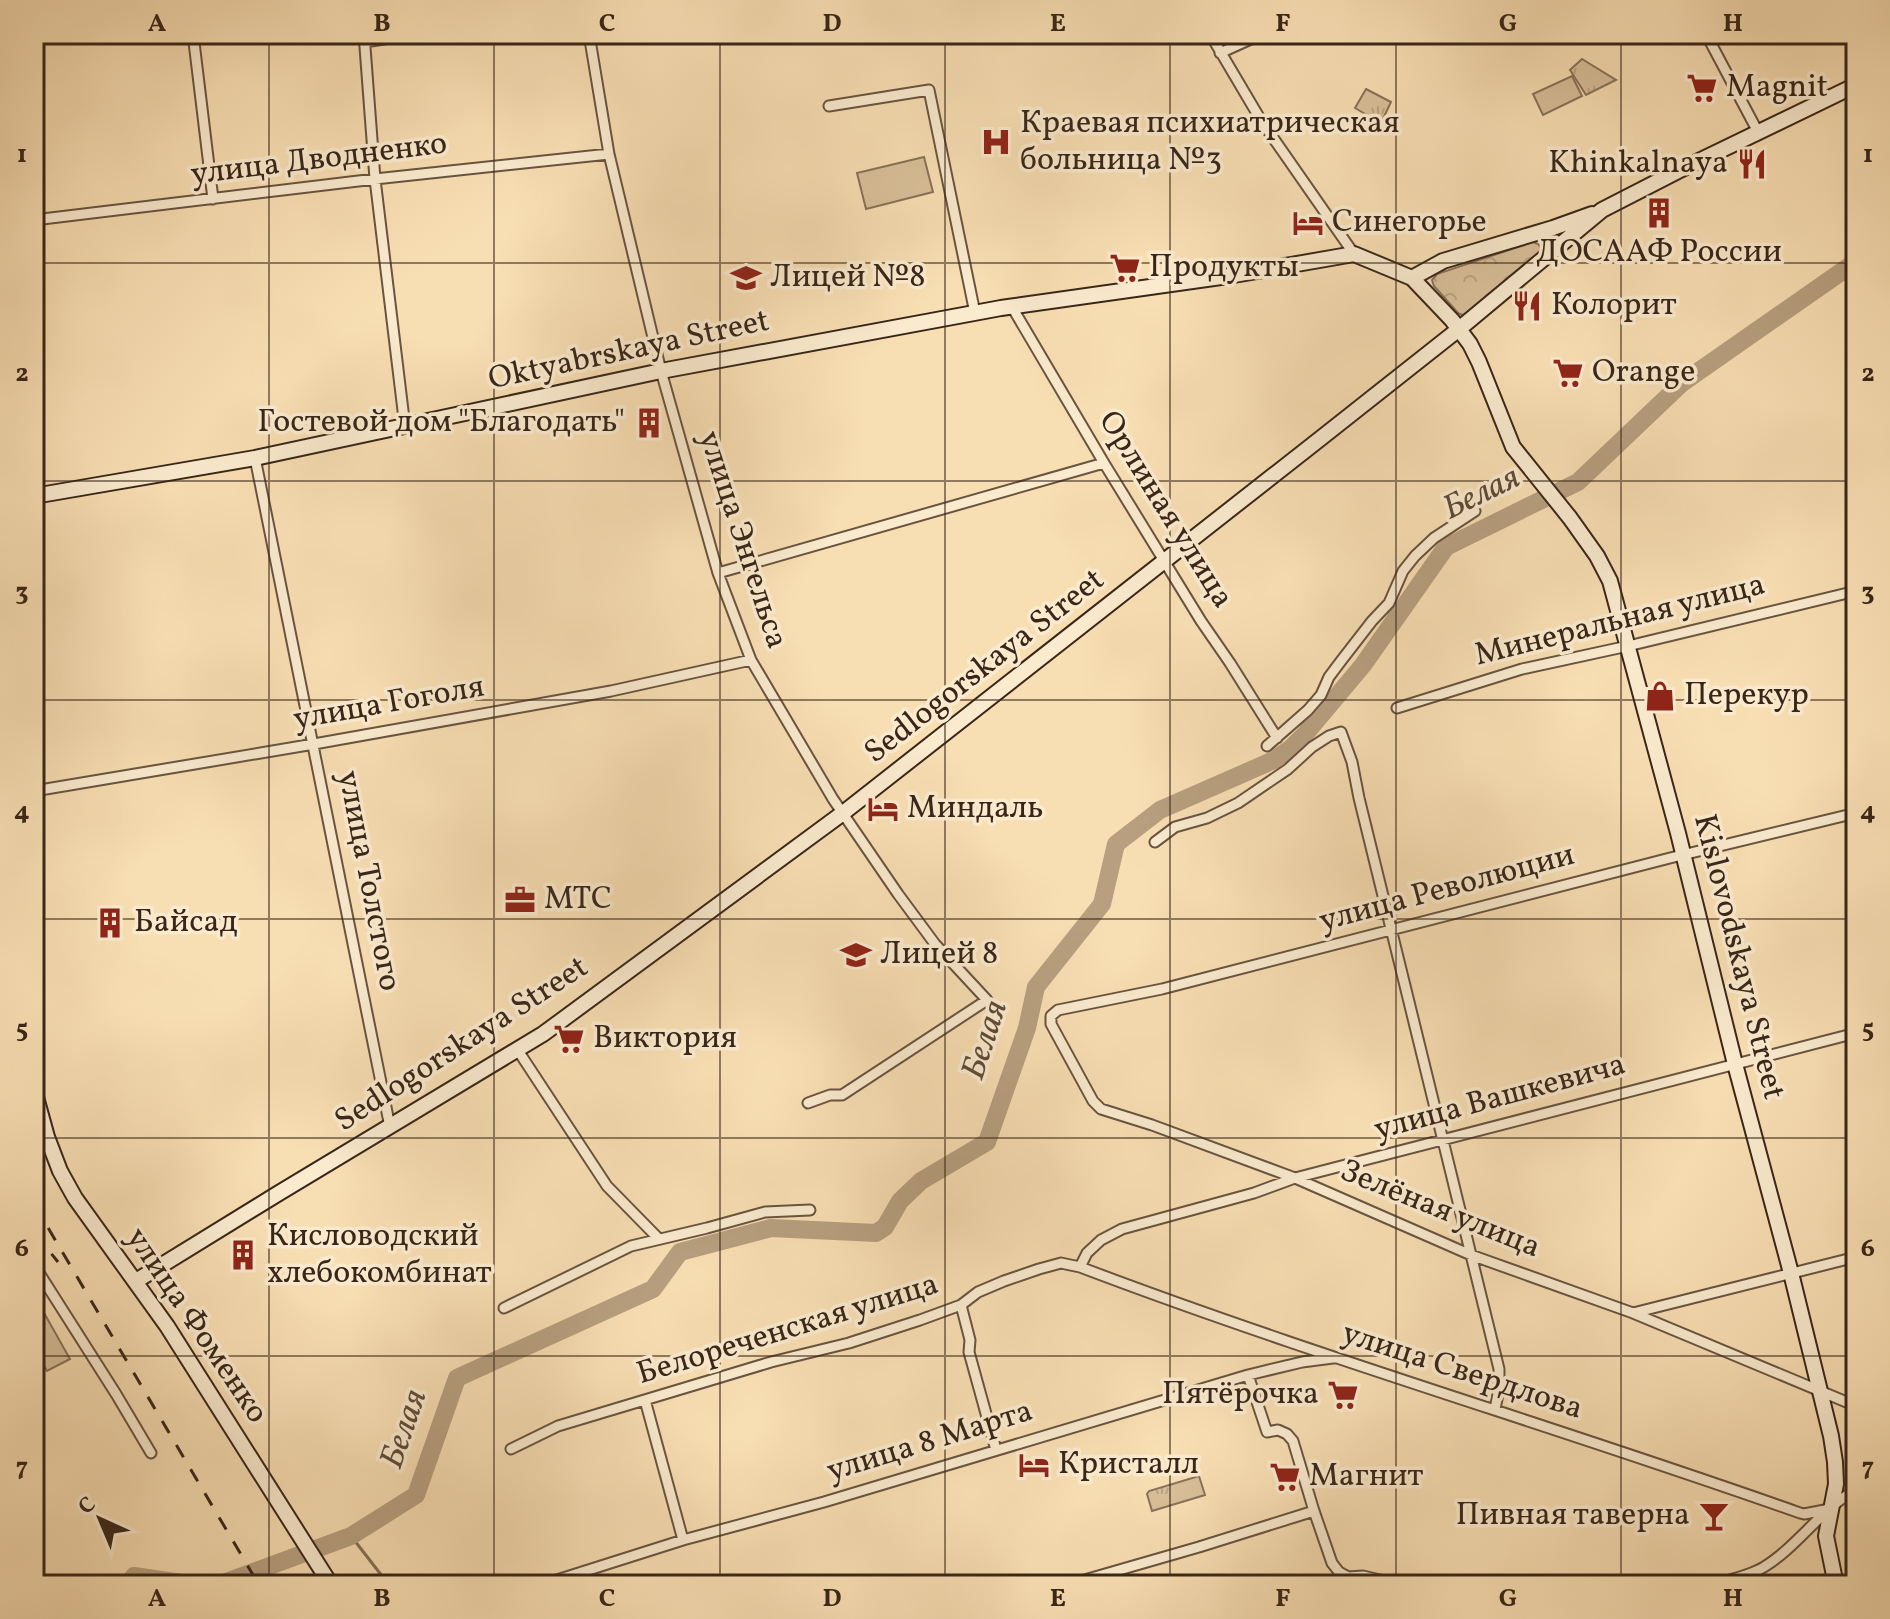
<svg xmlns="http://www.w3.org/2000/svg" width="1890" height="1619" font-family="Vollkorn,serif">
  <style>
    .grass { fill: #d8bf99; stroke: #887259; stroke-width: 2 }
    .forest { fill: url(#forest-crowns); stroke: #887259; stroke-width: 2 }
    .park { fill: url(#park-tufts); stroke: #887259; stroke-width: 2 }
    .lines { fill: none; stroke-linecap: round; stroke-linejoin: round }
    .stream { stroke: #856f56; stroke-width: 3 }
    .river { stroke: #b79f7f; stroke-width: 18 }
    .street-casing { stroke: #695440; stroke-width: 13 }
    .secondary-casing { stroke: #392619; stroke-width: 18 }
    .street { stroke: #faeace; stroke-width: 9 }
    .secondary { stroke: #faeace; stroke-width: 14 }
    .rail { stroke: #392619; stroke-width: 3; stroke-dasharray: 14 14; stroke-linecap: butt }
    .grid { fill: none; stroke: #392619; stroke-width: 2; stroke-opacity: 0.55 }
    .labels { text-anchor: middle; dominant-baseline: central; stroke-width: 7; stroke-linejoin: round; paint-order: stroke }
    .poi-label { font-size: 32px; fill: #392619; stroke: #faeace; text-anchor: start }
    .street-label { font-size: 32px; fill: #392619; stroke: #faeace }
    .water-label { font-size: 34px; font-style: italic; fill: #5f4a38; stroke: #faeace }
    .neatline { fill: none; stroke: #392619; stroke-width: 3 }
    .grid-label { font-size: 26px; text-anchor: middle; font-weight: bold; fill: #392619 }
  </style>
  <defs>
    <pattern id="forest-crowns" width="20" height="18" patternUnits="userSpaceOnUse" patternTransform="scale(2)"><rect width="20" height="18" fill="#d8bf99"/><path d="M2 6a3 3 0 1 1 6 0M12 15a3 3 0 1 1 6 0" fill="none" stroke="#baa483"/></pattern>
    <pattern id="park-tufts" width="24" height="20" patternUnits="userSpaceOnUse" patternTransform="scale(2)"><rect width="24" height="20" fill="#d8bf99"/><path d="M3 7l-1-3M5 7V3M7 7l1-3M15 17l-1-3M17 17v-4M19 17l1-3" fill="none" stroke="#baa483"/></pattern>
  </defs>
  <rect width="100%" height="100%" fill="#f8deb3"/>
  <filter id="stains"><feTurbulence type="fractalNoise" baseFrequency=".0025" numOctaves="4"/><feColorMatrix values="0 0 0 0 .2 0 0 0 0 .09 0 0 0 0 .02 0 0 0 .5 -.17"/></filter>
  <radialGradient id="worn" r=".72"><stop offset=".6" stop-color="#630" stop-opacity="0"/><stop offset="1" stop-color="#630" stop-opacity=".3"/></radialGradient>
  <path class="grass" d="M1572,76L1582,96L1543,115L1533,94Z
    M924,157L933,192L866,209L857,173Z
    M34,1295L70,1359L47,1371L34,1348Z"/>
  <path class="forest" d="M1533,242L1538,244L1541,248L1539,254L1467,314L1462,315L1458,313L1434,286L1432,280L1437,274Z"/>
  <path class="park" d="M1582,59L1616,80L1586,95L1570,70Z
    M1366,89L1391,102L1381,123L1355,108Z
    M1199,1476L1205,1495L1152,1511L1147,1494L1149,1491Z"/>
  <g class="lines">
    <path class="stream" d="M351,1536L389,1585"/>
    <path class="river" d="M127,1585L134,1576L195,1585
      M218,1585L351,1536L416,1495L457,1378L653,1289L680,1252L771,1228L876,1233L885,1227L900,1201L921,1181L987,1142L1027,1028L1036,987L1102,904L1116,844L1160,810L1274,760L1291,748L1306,733L1363,665L1446,547L1578,482L1682,383L1851,265H1856"/>
    <g class="street-casing">
      <path id="street" d="M193,34L213,199
        M364,34L375,179L405,427
        M589,34L609,154L661,371L718,573L751,660L833,799L898,894L935,944L987,1000L842,1095H830L808,1103
        M1210,34L1262,122L1354,254
        M1706,34L1758,132
        M365,42L415,34
        M1220,53L1262,34
        M829,106L929,90L975,313
        M34,220L375,179L609,154
        M1012,307L1104,463L1201,621L1230,663L1277,738
        M255,458L390,1127
        M718,573L1104,463
        M1397,708L1522,669L1628,646L1856,591
        M1267,746L1308,710L1321,695L1329,677L1341,661L1372,621L1389,603L1403,571L1415,556L1434,538L1475,511
        M34,791L314,744L611,691L751,660
        M1856,813L1670,858L1162,989L1058,1010L1051,1016V1024L1093,1101L1101,1109L1152,1125L1295,1178L1471,1255L1633,1313L1856,1406
        M1155,842L1175,827L1207,818L1238,803L1288,769L1312,747L1329,736L1341,732L1352,762L1359,798L1499,1369V1389L1495,1409
        M517,1049L607,1186L658,1238
        M34,1265L116,1394L151,1453
        M1080,1267L1087,1253L1101,1240L1122,1229L1254,1193L1295,1178L1856,1033
        M961,1305L970,1340L969,1352L996,1450
        M504,1308L631,1246L707,1228L765,1212L810,1210
        M1633,1313L1856,1257
        M1248,1375L1267,1432L1278,1430L1287,1434L1293,1441L1314,1511L1332,1563L1339,1572L1348,1577L1346,1585
        M645,1400L683,1540
        M511,1449L558,1426L771,1362L849,1343L920,1320L961,1305L978,1292L1004,1281L1039,1269L1061,1263L1080,1267C1317,1357 1561,1428 1800,1513L1804,1514L1830,1509
        M1348,1577L1363,1576L1401,1585
        M541,1585L683,1540L824,1502L1248,1375L1302,1362L1333,1358
        M1067,1585L1199,1547L1314,1511
        M1711,1585C1728,1580 1749,1576 1764,1567C1797,1547 1824,1506 1856,1490"/>
    </g>
    <g class="secondary-casing">
      <path id="secondary" d="M1412,278L1443,261L1553,228L1592,214
        M34,496L255,458L661,371L1001,308L1228,276L1354,254L1412,278L1452,320L1470,344L1479,362L1513,447L1570,518L1597,556L1610,581L1678,833L1735,1064L1791,1273L1831,1436L1835,1462L1836,1484L1826,1536L1836,1585
        M34,1090L47,1137L60,1171L75,1198L167,1326L331,1585
        M136,1281L279,1193L543,1034L843,813L1316,442L1459,329L1602,210L1678,171L1856,85"/>
    </g>
    <use href="#street" class="street"/>
    <use href="#secondary" class="secondary"/>
    <path class="rail" d="M34,1204L259,1585
      M34,1232L58,1262"/>
  </g>
  <path class="grid" d="M269,34V1585M494,34V1585M720,34V1585M945,34V1585M1170,34V1585M1396,34V1585M1621,34V1585M34,263H1856M34,481H1856M34,700H1856M34,919H1856M34,1138H1856M34,1356H1856"/>
  <defs>
    <g id="supermarket-bare" transform="scale(2.4)"><path d="M-6-5.5h2.5l.6 2H6L4.5 2H-2.5L-4.4-4H-6ZM-1.5 3.2a1.3 1.3 0 1 0 .1 0ZM3 3.2a1.3 1.3 0 1 0 .1 0Z" fill="#8f2418" stroke="#faeace" stroke-width="2.5" paint-order="stroke"/></g>
    <g id="hospital-bare" transform="scale(2.4)"><path d="M-5-5h3v3.5h4V-5h3V5h-3V1.5h-4V5h-3Z" fill="#8f2418" stroke="#faeace" stroke-width="2.5" paint-order="stroke"/></g>
    <g id="restaurant-bare" transform="scale(2.4)"><path d="M-5-6h1v4h1v-4h1v4h1v-4h1v5L-1.5 .5V6h-2V.5L-5-1ZM5-6V6H3V1.5H1.5Q1.5-4 5-6Z" fill="#8f2418" stroke="#faeace" stroke-width="2.5" paint-order="stroke"/></g>
    <g id="building-bare" transform="scale(2.4)"><path d="M-4-6H4V6H1V3H-1V6H-4ZM-2.5-4.3h1.7v1.8h-1.7ZM.8-4.3h1.7v1.8H.8ZM-2.5-1h1.7V.8h-1.7ZM.8-1h1.7V.8H.8Z" fill="#8f2418" stroke="#faeace" stroke-width="2.5" paint-order="stroke"/></g>
    <g id="hotel-bare" transform="scale(2.4)"><path d="M-6-4.5h1.5V1H6V5H4.5V3h-9V5H-6ZM-4 0a1.8 1.8 0 1 1 3.6 0ZM.5 0V-2.5h3Q6-2.5 6 0Z" fill="#8f2418" stroke="#faeace" stroke-width="2.5" paint-order="stroke"/></g>
    <g id="school-bare" transform="scale(2.4)"><path d="M0-5L7-2L0 1L-7-2ZM-4 1L0 2.5L4 1V4Q0 6-4 4Z" fill="#8f2418" stroke="#faeace" stroke-width="2.5" paint-order="stroke"/></g>
    <g id="shop-bare" transform="scale(2.4)"><path d="M-5-2.5h2.3a2.7 3.5 0 0 1 5.4 0H5L5.5 6h-11ZM-1.5-2.5h3a1.5 2.3 0 0 0-3 0Z" fill="#8f2418" stroke="#faeace" stroke-width="2.5" paint-order="stroke"/></g>
    <g id="office-bare" transform="scale(2.4)"><path d="M-6-3h4V-5.5h4V-3h4V5H-6ZM-1-4.5V-3h2v-1.5ZM-6 0V1H6V0Z" fill="#8f2418" stroke="#faeace" stroke-width="2.5" paint-order="stroke"/></g>
    <g id="bar-bare" transform="scale(2.4)"><path d="M-6-5H6L.8 .8V4.5H3.5V6h-7V4.5H-.8V.8Z" fill="#8f2418" stroke="#faeace" stroke-width="2.5" paint-order="stroke"/></g>
  </defs>
  <g fill-rule="evenodd">
    <use href="#supermarket-bare" x="1702" y="88"/>
    <use href="#hospital-bare" x="996" y="142"/>
    <use href="#restaurant-bare" x="1752" y="164"/>
    <use href="#building-bare" x="1659" y="213"/>
    <use href="#hotel-bare" x="1308" y="223"/>
    <use href="#supermarket-bare" x="1125" y="268"/>
    <use href="#school-bare" x="746" y="278"/>
    <use href="#restaurant-bare" x="1527" y="306"/>
    <use href="#supermarket-bare" x="1568" y="373"/>
    <use href="#building-bare" x="649" y="423"/>
    <use href="#shop-bare" x="1660" y="696"/>
    <use href="#hotel-bare" x="883" y="809"/>
    <use href="#office-bare" x="520" y="900"/>
    <use href="#building-bare" x="110" y="923"/>
    <use href="#school-bare" x="856" y="955"/>
    <use href="#supermarket-bare" x="569" y="1039"/>
    <use href="#building-bare" x="243" y="1255"/>
    <use href="#supermarket-bare" x="1343" y="1395"/>
    <use href="#hotel-bare" x="1034" y="1465"/>
    <use href="#supermarket-bare" x="1285" y="1477"/>
    <use href="#bar-bare" x="1714" y="1516"/>
  </g>
  <g class="labels">
    <g class="poi-label">
      <text x="1726" y="88">Magnit</text>
      <text x="1020" y="124">Краевая психиатрическая<tspan x="1020" dy="37">больница №3</tspan></text>
      <text x="1728" y="164" text-anchor="end">Khinkalnaya</text>
      <text x="1332" y="223">Синегорье</text>
      <text x="1659" y="253" text-anchor="middle">ДОСААФ России</text>
      <text x="1149" y="268">Продукты</text>
      <text x="770" y="278">Лицей №8</text>
      <text x="1551" y="306">Колорит</text>
      <text x="1592" y="373">Orange</text>
      <text x="625" y="423" text-anchor="end">Гостевой дом "Благодать"</text>
      <text x="1684" y="696">Перекур</text>
      <text x="907" y="809">Миндаль</text>
      <text x="544" y="900">МТС</text>
      <text x="134" y="923">Байсад</text>
      <text x="880" y="955">Лицей 8</text>
      <text x="593" y="1039">Виктория</text>
      <text x="267" y="1237">Кисловодский<tspan x="267" dy="37">хлебокомбинат</tspan></text>
      <text x="1319" y="1395" text-anchor="end">Пятёрочка</text>
      <text x="1058" y="1465">Кристалл</text>
      <text x="1309" y="1477">Магнит</text>
      <text x="1690" y="1516" text-anchor="end">Пивная таверна</text>
    </g>
    <g class="street-label">
      <text transform="translate(319 160) rotate(-7)">улица Дводненко</text>
      <text transform="translate(629 351) rotate(-12)">Oktyabrskaya Street</text>
      <text transform="translate(1165 510) rotate(58)">Орлиная улица</text>
      <text transform="translate(742 540) rotate(72)">улица Энгельса</text>
      <text transform="translate(1620 621) rotate(-14)">Минеральная улица</text>
      <text transform="translate(985 667) rotate(-38)">Sedlogorskaya Street</text>
      <text transform="translate(389 704) rotate(-10)">улица Гоголя</text>
      <text transform="translate(368 881) rotate(79)">улица Толстого</text>
      <text transform="translate(1447 889) rotate(-15)">улица Революции</text>
      <text transform="translate(1738 957) rotate(76)">Kislovodskaya Street</text>
      <text transform="translate(462 1045) rotate(-33)">Sedlogorskaya Street</text>
      <text transform="translate(1500 1098) rotate(-15)">улица Вашкевича</text>
      <text transform="translate(1440 1210) rotate(22)">Зелёная улица</text>
      <text transform="translate(196 1326) rotate(56)">улица Фоменко</text>
      <text transform="translate(788 1330) rotate(-17)">Белореченская улица</text>
      <text transform="translate(1462 1372) rotate(18)">улица Свердлова</text>
      <text transform="translate(930 1442) rotate(-17)">улица 8 Марта</text>
    </g>
    <g class="water-label">
      <text transform="translate(1482 494) rotate(-26)">Белая</text>
      <text transform="translate(986 1040) rotate(-72)">Белая</text>
      <text transform="translate(405 1429) rotate(-71)">Белая</text>
    </g>
  </g>
  <rect width="1890" height="1619" fill="none" stroke="#f8deb3" stroke-width="88"/>
  <g transform="translate(100 1519) rotate(316)" stroke="#faeace" stroke-width="6" paint-order="stroke">
  <path d="M0-6L14 30L0 20L-14 30Z" fill="#392619"/>
  <text y="-12" font-size="22" font-weight="bold" text-anchor="middle" fill="#392619">С</text>
  </g>
  <rect x="44" y="44" width="1802" height="1531" class="neatline"/>
  <g class="grid-label">
    <text x="157" y="31">A</text>
    <text x="382" y="31">B</text>
    <text x="607" y="31">C</text>
    <text x="832" y="31">D</text>
    <text x="1058" y="31">E</text>
    <text x="1283" y="31">F</text>
    <text x="1508" y="31">G</text>
    <text x="1733" y="31">H</text>
    <text x="22" y="162">1</text>
    <text x="1868" y="162">1</text>
    <text x="22" y="381">2</text>
    <text x="1868" y="381">2</text>
    <text x="22" y="600">3</text>
    <text x="1868" y="600">3</text>
    <text x="22" y="819">4</text>
    <text x="1868" y="819">4</text>
    <text x="22" y="1037">5</text>
    <text x="1868" y="1037">5</text>
    <text x="22" y="1256">6</text>
    <text x="1868" y="1256">6</text>
    <text x="22" y="1475">7</text>
    <text x="1868" y="1475">7</text>
    <text x="157" y="1606">A</text>
    <text x="382" y="1606">B</text>
    <text x="607" y="1606">C</text>
    <text x="832" y="1606">D</text>
    <text x="1058" y="1606">E</text>
    <text x="1283" y="1606">F</text>
    <text x="1508" y="1606">G</text>
    <text x="1733" y="1606">H</text>
  </g>
  <rect width="100%" height="100%" filter="url(#stains)"/>
  <rect width="100%" height="100%" fill="url(#worn)"/>
</svg>
